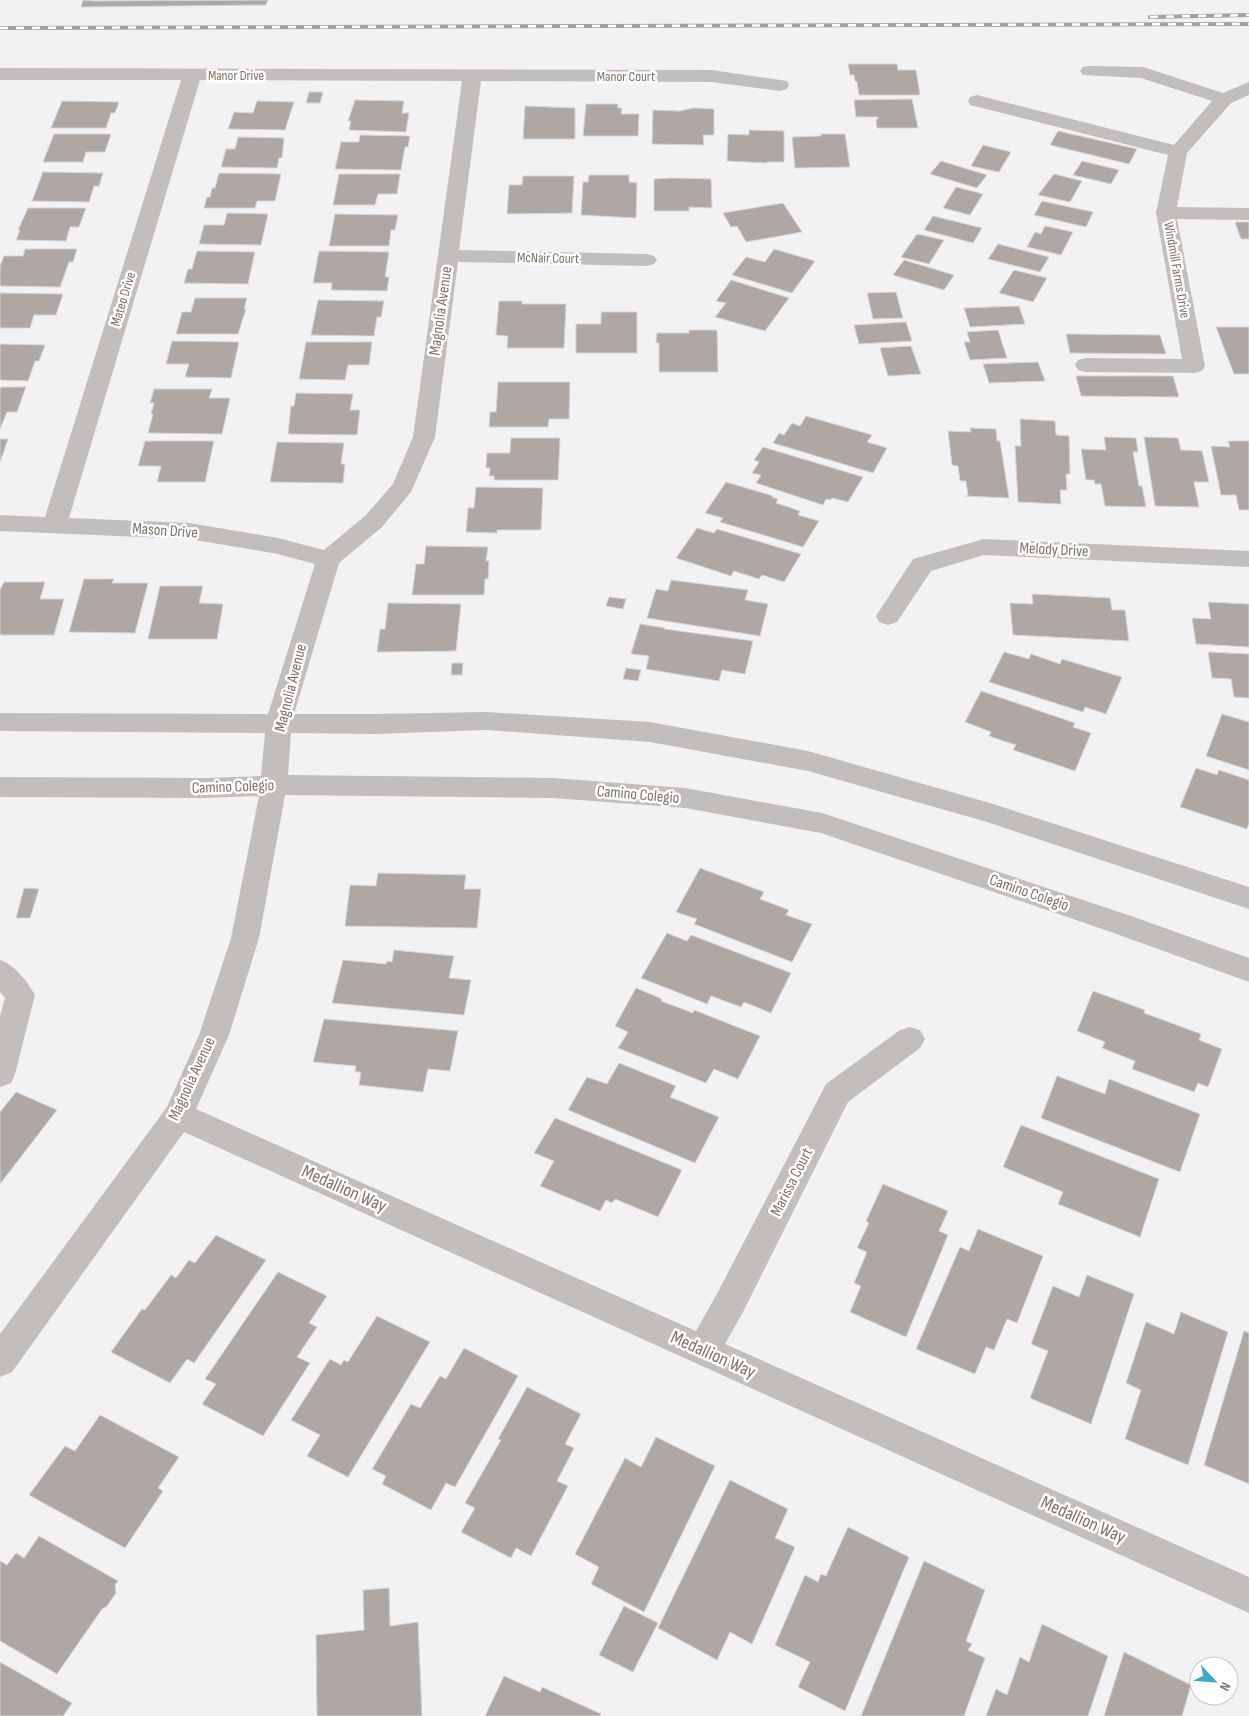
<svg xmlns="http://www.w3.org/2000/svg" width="1249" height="1716" font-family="'Sofia Sans Condensed',sans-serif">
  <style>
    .building { fill: #aea7a3; stroke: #d5d5d7 }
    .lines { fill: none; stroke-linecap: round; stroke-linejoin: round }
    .minor { fill: #c2bebb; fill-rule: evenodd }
    .rail-casing { stroke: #a6a09b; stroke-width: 4 }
    .rail { stroke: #fff; stroke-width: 2.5; stroke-dasharray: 8; stroke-linecap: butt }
    .labels { text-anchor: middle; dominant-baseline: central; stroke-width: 5; stroke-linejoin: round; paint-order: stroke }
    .far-street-label { font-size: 14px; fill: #7f7268; stroke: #fff }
    .street-label { font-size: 16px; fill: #7f7268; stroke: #fff }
    .near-street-label { font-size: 19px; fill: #7f7268; stroke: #fff }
  </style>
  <rect width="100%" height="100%" fill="#f2f2f5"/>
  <path class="building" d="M83,0L95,1L268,0L266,5L81,7Z
    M848,64H897L898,70H916L920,95H859L857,82L855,81L854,75H850Z
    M309,92H323L320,103H306Z
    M912,99L918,128H877L876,119H878V117H856L854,100Z
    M355,100L404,101L402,113H409L406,132L349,130L351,121H348Z
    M62,101L119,102L115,113H111L106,128H51Z
    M257,101L294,102L285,130L228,129L234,112L253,113Z
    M586,104H618V108H622L621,114H639L638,136H583Z
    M525,106L575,108V139H523Z
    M693,108L714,109V135H703L704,145L652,144L653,110L680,111Z
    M749,130L784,131V162H767V163L727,161L728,134L749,135Z
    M1058,131L1137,149L1129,164L1050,145Z
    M54,134H111L105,152H86L83,162H43Z
    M821,134H845L850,167L795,168L792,137L821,136Z
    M360,135L410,136L408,147H405L401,170L335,169L341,142H359Z
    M238,137L284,138L282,158H279L277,168L221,167L226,149H235Z
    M983,145L1011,152L999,172L971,166Z
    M941,161L987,175L977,188L930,174Z
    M1082,161L1119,170L1111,184L1073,175Z
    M43,172L103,173L99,186H94L89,202L32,201Z
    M219,173L281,174L275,201H257L255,208H204L207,197H210L212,188H215Z
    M339,174H400L397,194H378L375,205H333Z
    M1054,174L1082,181L1070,202L1038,195Z
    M589,175H629V182L637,183L636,218L581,215L583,182H588Z
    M523,176H574L572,213L507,214L509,185H522Z
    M672,178L711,179L712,208L689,207V211H654V179Z
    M956,187L983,194L970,215L943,208Z
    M1042,201L1093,212L1086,227L1034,215Z
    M783,203L802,232L746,242L737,226L731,227L723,213Z
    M28,208H86L79,227H70L66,241L16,240L20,230H18Z
    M227,213L268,214L261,245L199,244L204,225H224Z
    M335,214L398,215L395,230H391L389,246H329Z
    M933,216L982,228L973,243L924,230Z
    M1235,222H1249V239H1241Z
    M1045,226L1073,232L1061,255L1027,247L1035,232L1041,234Z
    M917,234L944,240L929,264L901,257Z
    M998,244L1049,257L1040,272L988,259Z
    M25,249H77L73,262H69L60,287L0,286V266L4,256H23Z
    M774,249L815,261L792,293L732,275L746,257L765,262Z
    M197,251L255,252L248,284L184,283L188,269H192Z
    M319,251L389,252L385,277H389L387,291L331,290L332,283H313Z
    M904,260L954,275L944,290L893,275Z
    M1014,270L1047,278L1033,302L999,293Z
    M731,280L789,298L765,331L715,317L726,303L716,301Z
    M896,292L903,318L873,319L867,293Z
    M0,293L63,294L56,315H34L30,328H0Z
    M195,298H247L244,309H246L238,334H176L182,312H191Z
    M318,300L384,301L381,317H377L374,336L311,335Z
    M499,301H522V304H566L564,348H507L508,336L496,335Z
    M1019,306L1025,324L970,327L964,308Z
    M601,312H637V353H576V324H601Z
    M906,322L912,341L859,344L854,325Z
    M1216,327H1249V374H1234Z
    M689,330H717L718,372H659V343H656L657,333H689Z
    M998,330L1007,358L970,360L964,342H970L967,332Z
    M1066,334L1160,335L1166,354L1070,353Z
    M172,341L239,342L231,378L185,377L189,364H166Z
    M306,342H372L369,365H348L345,380L299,379Z
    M0,344L45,345L39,361H35L28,381L0,380Z
    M911,346L921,374L888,376L880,348Z
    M1038,362L1045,381L989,383L983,364Z
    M1076,376H1173L1179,397L1081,396Z
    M498,382H570L569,419H549L548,427H489L490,412H496Z
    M3,387H26L17,412H7L0,429V388Z
    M154,389H212L209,398H230L222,434L148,433L153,414H151L154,403H150Z
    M296,393L353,394L350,410H360L357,435L288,434L291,406H294Z
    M806,416L872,435L867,442L887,448L873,473L773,443L779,433L784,435L792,423L800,426Z
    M1020,419L1055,421L1056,435L1069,436L1070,474H1066L1067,490H1060L1061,504L1018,502L1015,446H1021Z
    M970,428L996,429L997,441H1000L1009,498L965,496H968L966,481H960L958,466L952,465L948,431L971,432Z
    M1104,437L1136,438L1138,452H1133L1139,486H1142L1146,507L1105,506L1101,484H1095L1094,480H1086L1081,449L1106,450Z
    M1144,437L1178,438L1181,450L1202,451L1209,482H1194L1199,507L1155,506Z
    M511,438H560L558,480H494V476H489L490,468H486L487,453H510Z
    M0,439H8L0,462Z
    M145,441H214L205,482H157L161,466H138Z
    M1228,441H1249V510H1239L1236,495H1221L1211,446L1230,447Z
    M277,442L344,443L341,464H345L343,483L270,482Z
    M763,447L863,477L848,502L832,498L831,500L826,499L823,505L756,483L761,475L752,473L759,462L754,460Z
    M726,482L773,496L772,497L778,499L776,503L800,511L798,515L819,521L803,547L720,522L723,518L705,513Z
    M476,487L543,488L541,530H497V533L466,532L468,508H474Z
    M697,528L714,533L717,529L801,554L784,582L762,575L759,579L734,571L731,576L676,558Z
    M426,546L488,547L486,561H489L488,579H485L484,595H412L416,564H424Z
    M84,579H114L112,583H148L135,633L69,632Z
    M671,580L748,590L745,600L768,604L760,636L647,618L656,589L668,591Z
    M4,582H45L40,599H64L54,635H0V590Z
    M160,586H203L199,603L223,604L217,639H148Z
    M1032,594L1110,598L1112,610H1125L1129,641L1013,635L1010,603L1033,604Z
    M609,597L626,599L623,609L606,606Z
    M1208,602L1249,604V647L1196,644L1192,618L1211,619Z
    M388,603L461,604L456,651L377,652L380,629H385Z
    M640,624L665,628L664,629L753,641L745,674L722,670L719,681L646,669L649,656L631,654Z
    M1004,652L1029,659L1031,654L1060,664L1062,659L1122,677L1106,714L1085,707L1083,712L989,682Z
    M1208,652L1249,654V698L1234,697L1231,679L1212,678Z
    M452,663H463L462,675H451Z
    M626,668L641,670L638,681L623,679Z
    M981,691L1075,723L1073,727L1091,733L1075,771L1013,750L1016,745L989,736L991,732L965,722Z
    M1222,714L1249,722V770L1206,756Z
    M1196,768L1217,775L1219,770L1249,780V823L1247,829L1180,807Z
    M700,868L764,892L760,899L789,910L786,915L812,924L792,962L694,924L697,919L676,912Z
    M378,873L466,875L464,889H481L477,928L345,926L350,885L376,886Z
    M24,888L39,889L30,918H16Z
    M667,933L687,941L691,935L791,973L771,1013L744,1002L741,1007L711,996L707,1004L641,978Z
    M394,950L454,956L449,978L471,980L464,1015L332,1003L343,960L386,964L387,961L392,962Z
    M636,988L662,999L661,1001L693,1013L694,1010L760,1036L738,1079L714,1069L706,1083L618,1048L628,1032L615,1026Z
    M1093,991L1145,1010L1144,1013L1201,1034L1199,1040L1222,1049L1208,1087L1198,1083L1194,1092L1132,1069L1135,1061L1102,1048L1105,1042L1077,1031Z
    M324,1019L458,1031L450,1071L428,1069L423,1092L359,1085L361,1072H355L356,1066L313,1062Z
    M619,1063L676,1086L670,1097L719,1117L695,1163L568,1110L587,1077L607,1084Z
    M1057,1076L1105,1094L1109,1079L1200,1114L1180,1172L1041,1118Z
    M16,1092L57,1110L0,1184V1112Z
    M555,1118L682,1170L658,1217L615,1199L612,1203L606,1200L600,1211L540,1186L554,1161L534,1153Z
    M1021,1125L1159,1179L1140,1237L1058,1204L1063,1192L1003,1167Z
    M883,1184L948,1211L939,1231L948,1235L906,1337L850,1312L861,1286L854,1283L867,1252L857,1248L869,1223L866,1221Z
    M978,1229L1043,1256L1017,1323L1007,1319L994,1350L986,1347L975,1374L916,1349L960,1247L969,1251Z
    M216,1235L266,1260L194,1363L187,1359L170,1383L111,1352L142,1309L145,1310L171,1275L176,1278L189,1260L195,1263Z
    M278,1272L327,1296L309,1323L317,1327L297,1357L310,1363L263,1436L202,1404L216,1384L205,1379Z
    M1087,1275L1134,1294L1091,1424L1030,1398L1048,1351L1031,1344L1053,1286L1079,1297Z
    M1181,1312L1228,1332L1188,1465L1125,1439L1141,1390L1126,1383L1146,1322L1174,1334Z
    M377,1316L430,1342L348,1477L307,1456L320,1435L291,1420L330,1359L341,1365L344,1360L348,1362Z
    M1244,1331L1249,1333V1484L1204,1465Z
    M464,1348L518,1376L455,1487L446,1483L431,1510L382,1484L386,1476L372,1469L411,1404L420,1408L440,1376L446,1379Z
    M527,1387L581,1414L565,1444L574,1448L557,1481L568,1486L531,1556L516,1548L511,1558L461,1532L475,1508L465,1503L501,1440L498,1439Z
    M100,1415L179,1457L158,1488L163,1491L125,1548L29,1495L65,1446L75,1451Z
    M656,1437L715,1466L644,1612L591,1584L599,1567L575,1554L625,1458L641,1467Z
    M730,1480L788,1509L775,1538L795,1547L752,1644L730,1632L717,1660L658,1628Z
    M848,1527L909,1557L845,1711L798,1687L810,1662L775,1645L805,1575L818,1582L821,1574L826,1576Z
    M39,1536L118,1581L115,1585L116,1593L107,1606L102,1609L57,1674L0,1641V1561L7,1565L16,1553L24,1558Z
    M924,1561L985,1590L966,1641L972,1644L968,1650L985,1658L964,1716H861Z
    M389,1588L390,1626L418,1622L422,1716H317L316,1635L364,1630L363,1590Z
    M624,1606L658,1623L633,1672L599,1655Z
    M1042,1624L1108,1656L1088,1716H986L996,1689L1007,1695L1020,1657L1029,1662Z
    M1124,1652L1191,1685L1182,1716H1104Z
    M0,1662L72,1703L63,1716H0Z
    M504,1676L540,1692L542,1687L601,1714L600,1716H485Z"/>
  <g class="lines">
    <path class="minor" d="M1089,66L1143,67L1223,93L1249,82V95L1231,103L1187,153L1177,207L1249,208V220L1177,219L1205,366L1202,371L1194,373L1086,372L1078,370L1075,365L1078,360L1086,358L1182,359L1156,213L1168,155L970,105L968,101L970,97L977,95L1174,145L1212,101L1141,78L1083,75L1080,71L1083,67Z
      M0,68L712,70L787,81L789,85L787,89L780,91L712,82L481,81L459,250L647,254L654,256L657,260L654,264L647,266L458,262L435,437L411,492L382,527L339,563L294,714H375L486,712L650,722L808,751L990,803L1249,887V909L987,822L808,771L650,742L486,730L375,734L291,733L288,775L553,778L685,788L822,813L1131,916L1249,958V982L1111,932L821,833L685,808L553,798L285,795L259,938L229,1035L196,1109L696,1331L719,1290L826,1084L900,1030L910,1027L920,1030L925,1039L920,1048L848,1102L743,1312L725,1344L1249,1577V1613L184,1132L12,1372L0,1377V1334L167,1107L199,1035L231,938L259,796L205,798L0,797V777L205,778L261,776L265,733L0,731V713L268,714L315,564L278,554L189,539L0,531V515L45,517L181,80H0ZM200,80L462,81L413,437L393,484L366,515L324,550L278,538L189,523L69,518Z
      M984,539L1249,551V567L984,555L931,571L897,622L888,625L879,622L876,616L913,559Z
      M0,960C15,965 27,981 35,995L15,1074L11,1083L0,1087V1016L5,998L0,992Z"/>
    <g class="rail-casing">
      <path id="rail" d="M1150,17L1249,15
        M0,28L1249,24"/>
    </g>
    <use href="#rail" class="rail"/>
  </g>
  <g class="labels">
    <g class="far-street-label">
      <text x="236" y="75">Manor Drive</text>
      <text x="626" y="76">Manor Court</text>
      <text transform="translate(548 258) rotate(1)">McNair Court</text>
      <text transform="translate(1177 270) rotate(80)">Windmill Farms Drive</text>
      <text transform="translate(123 299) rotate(-73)">Mateo Drive</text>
    </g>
    <g class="street-label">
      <text transform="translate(441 311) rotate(-82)">Magnolia Avenue</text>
      <text transform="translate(165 531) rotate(4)">Mason Drive</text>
      <text transform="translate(1054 550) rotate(3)">Melody Drive</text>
      <text transform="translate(291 688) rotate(-76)">Magnolia Avenue</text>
      <text transform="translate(233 787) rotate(-2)">Camino Colegio</text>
      <text transform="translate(638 795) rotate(5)">Camino Colegio</text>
      <text transform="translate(1029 893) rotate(19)">Camino Colegio</text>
      <text transform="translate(192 1079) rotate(-65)">Magnolia Avenue</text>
      <text transform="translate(792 1182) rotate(-63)">Marissa Court</text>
    </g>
    <g class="near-street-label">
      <text transform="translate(344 1189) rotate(24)">Medallion Way</text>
      <text transform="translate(713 1355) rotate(24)">Medallion Way</text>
      <text transform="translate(1083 1520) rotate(24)">Medallion Way</text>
    </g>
  </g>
  <g transform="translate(1214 1681) rotate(116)"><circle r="24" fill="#ffffff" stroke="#ccc7c3"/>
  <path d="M0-4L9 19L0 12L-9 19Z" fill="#3cabcb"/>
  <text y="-8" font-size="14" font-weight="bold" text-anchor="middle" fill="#7f7268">N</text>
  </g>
</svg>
